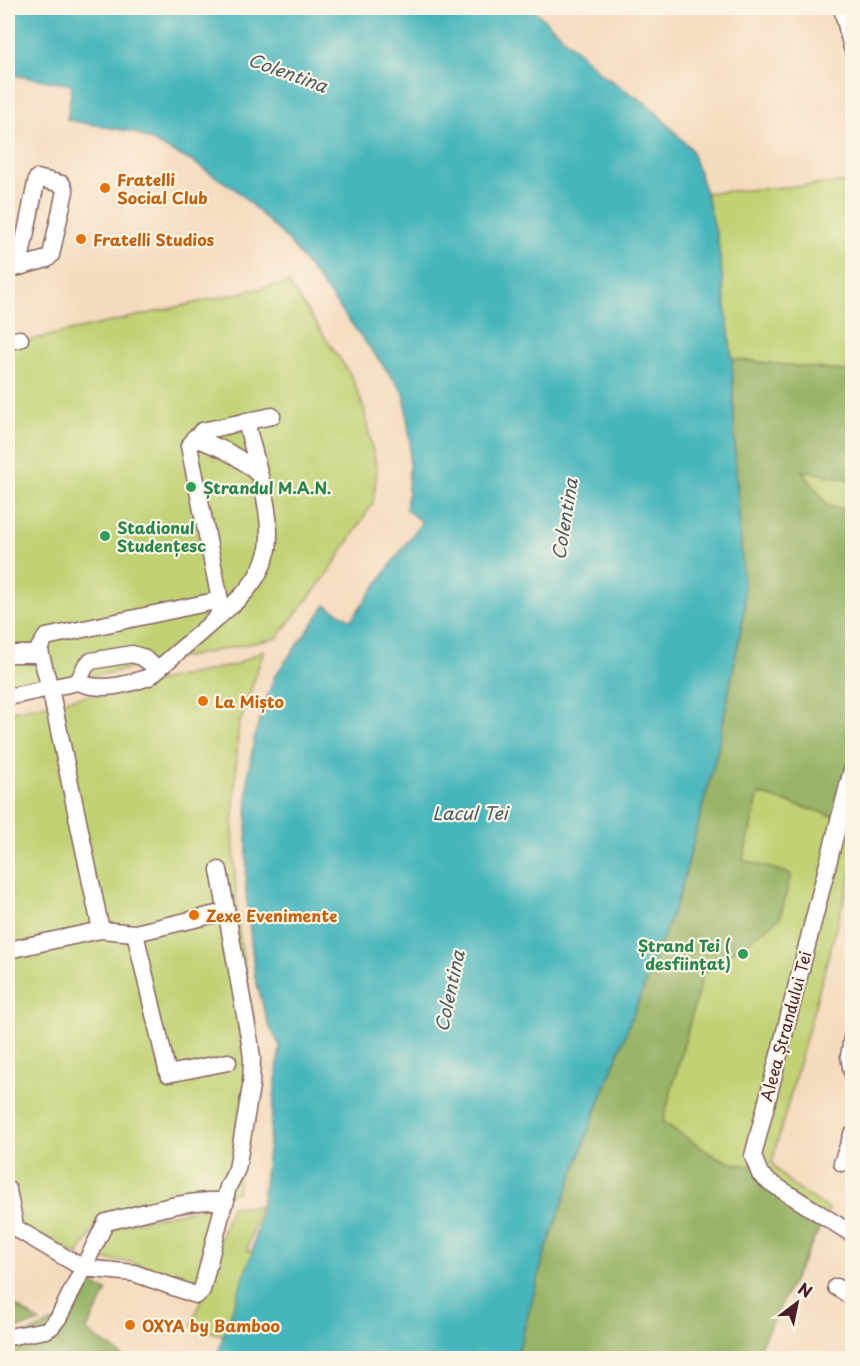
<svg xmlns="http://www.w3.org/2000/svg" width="860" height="1366" font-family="'Playpen Sans',sans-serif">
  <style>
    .green { fill: #c1d274; stroke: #867850; stroke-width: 1.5 }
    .forest { fill: #98b466; stroke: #716a48; stroke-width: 1.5 }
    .water { fill: #46b6bc; stroke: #486a74; stroke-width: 1.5 }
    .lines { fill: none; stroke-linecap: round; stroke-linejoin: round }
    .minor-casing { stroke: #86615e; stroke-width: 19 }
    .minor { stroke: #fff; stroke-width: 16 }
    .food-dot { fill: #e8710a; stroke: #fcf5e5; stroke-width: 2 }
    .leisure-dot { fill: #2e9e5b; stroke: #fcf5e5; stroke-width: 2 }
    .labels { text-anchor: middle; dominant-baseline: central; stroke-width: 4.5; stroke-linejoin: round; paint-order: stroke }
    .food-label { font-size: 16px; font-weight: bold; fill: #c56008; stroke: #fcf5e5; text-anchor: start }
    .leisure-label { font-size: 16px; font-weight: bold; fill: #27864d; stroke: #fcf5e5; text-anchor: start }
    .street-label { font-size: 16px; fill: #4a1f2b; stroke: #fcf5e5 }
    .water-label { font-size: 18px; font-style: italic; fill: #485b65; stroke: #fcf5e5 }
  </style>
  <rect width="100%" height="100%" fill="#fcf5e5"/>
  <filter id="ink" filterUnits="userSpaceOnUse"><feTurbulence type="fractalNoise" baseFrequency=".0167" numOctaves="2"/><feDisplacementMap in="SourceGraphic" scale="12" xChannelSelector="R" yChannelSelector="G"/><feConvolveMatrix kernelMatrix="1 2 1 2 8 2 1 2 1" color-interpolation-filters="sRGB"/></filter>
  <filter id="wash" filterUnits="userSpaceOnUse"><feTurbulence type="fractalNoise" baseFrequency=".008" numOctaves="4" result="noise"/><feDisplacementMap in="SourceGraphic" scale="24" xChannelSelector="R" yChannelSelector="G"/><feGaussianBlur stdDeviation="1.35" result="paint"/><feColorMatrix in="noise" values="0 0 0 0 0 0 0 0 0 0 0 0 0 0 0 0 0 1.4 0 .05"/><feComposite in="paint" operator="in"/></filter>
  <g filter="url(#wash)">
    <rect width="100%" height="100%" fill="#f5dbbe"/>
    <path class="green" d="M852,182V372L732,359L718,242L706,193Z
      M288,282L352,377L364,409L377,471L373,503L329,572L277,638L8,694V345Z
      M735,455L852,480V870L772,1162C785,1184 808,1196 829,1209L754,1358H516L592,1121L680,893L718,748Z
      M264,650L238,729L233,828L237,920L254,1033L237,1192L99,1222L78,1255L41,1235L9,1242L8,1235V712L235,665Z
      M212,1206L220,1211L200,1283L129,1262L92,1258L106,1228Z
      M231,1206L259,1207L247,1250L254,1253L224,1336L192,1326Z"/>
    <path class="forest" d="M732,359L852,372V480L802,470L828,506L852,511V628L850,636L852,637V770L840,818L759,794L743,860L791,874L780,918L703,974L663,1122L711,1154L729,1162L754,1167L824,1219L754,1358L719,1357L714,1358H516L545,1253L592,1121L680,893L718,748L745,607L735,455Z
      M88,1282L107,1291L86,1331L119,1353L123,1358H8V1342L63,1318Z
      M8,1301L40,1322L8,1331Z"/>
    <path class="water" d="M8,8H532L604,76L650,106L691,149L706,193L718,242L732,359L735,455L745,607L718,748L680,893L592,1121L545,1253L516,1358H216L252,1253L262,1202L280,1046L268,1024L255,977L246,893L248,776L255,734L274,677L326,605L351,620L422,522L406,510L408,489L410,442L404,393L288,240L235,189L193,162L134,132L67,120L72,85L8,74Z"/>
  </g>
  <g filter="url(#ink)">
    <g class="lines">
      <g class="minor-casing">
        <path id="minor" d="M842,8L852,48
          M8,270L47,259L51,255L65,191L62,184L37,178L19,266
          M8,341L20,339
          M194,438C220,447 238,455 258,474
          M217,618C228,608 241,599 250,586C258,576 265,561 268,549C274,514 254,456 246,421
          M8,654H41
          M78,682L85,667L91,661L132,654L142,657L157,668
          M8,697L78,682C101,692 126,685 149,677L217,618L221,605L189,446L202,431L272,416
          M852,770L753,1156L760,1174L768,1181L852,1234
          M101,930L50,688L39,648L46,637L220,600
          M135,933L168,1074L228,1062
          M8,950L101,930L135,933L225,912
          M852,1038L849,1056L852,1072
          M842,1163L852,1135
          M8,1190L15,1226L17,1229L83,1268L134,1273L193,1294L197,1295L202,1290L228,1187L237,1169L251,1086L252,1058L250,1043L219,870
          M836,1287L852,1297
          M8,1337L46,1330L51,1327L59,1317L106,1222C145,1213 186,1199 226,1201"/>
      </g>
      <use href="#minor" class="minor"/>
    </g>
  </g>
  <g class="food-dot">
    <circle cx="105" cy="188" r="6"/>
    <circle cx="81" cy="239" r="6"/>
    <circle cx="203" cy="701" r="6"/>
    <circle cx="194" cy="915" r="6"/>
    <circle cx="130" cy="1325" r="6"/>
  </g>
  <g class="leisure-dot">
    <circle cx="191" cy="487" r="6"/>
    <circle cx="105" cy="536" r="6"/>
    <circle cx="743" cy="954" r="6"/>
  </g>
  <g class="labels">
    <g class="food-label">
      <text x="117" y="179">Fratelli<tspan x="117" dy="18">Social Club</tspan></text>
      <text x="93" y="239">Fratelli Studios</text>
      <text x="215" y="701">La Mișto</text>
      <text x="206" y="915">Zexe Evenimente</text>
      <text x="142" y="1325">OXYA by Bamboo</text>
    </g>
    <g class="leisure-label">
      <text x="203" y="487">Ștrandul M.A.N.</text>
      <text x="117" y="527">Stadionul<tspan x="117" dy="18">Studențesc</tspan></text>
      <text x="731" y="945" text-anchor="end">Ștrand Tei (<tspan x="731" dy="18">desființat)</tspan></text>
    </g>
    <g class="street-label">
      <text transform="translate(785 1026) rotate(-75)">Aleea Ștrandului Tei</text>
    </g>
    <g class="water-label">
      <text transform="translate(288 72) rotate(20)">Colentina</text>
      <text transform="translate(564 519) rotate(-81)">Colentina</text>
      <text x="470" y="812">Lacul Tei</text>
      <text transform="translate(449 991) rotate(-78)">Colentina</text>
    </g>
  </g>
  <rect width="860" height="1366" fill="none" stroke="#fcf5e5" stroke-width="30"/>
  <g transform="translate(797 1303) rotate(32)" stroke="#fcf5e5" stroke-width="4.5" paint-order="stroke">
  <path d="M0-4.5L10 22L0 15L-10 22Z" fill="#4a1f2b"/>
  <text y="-9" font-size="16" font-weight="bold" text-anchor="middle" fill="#4a1f2b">N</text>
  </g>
</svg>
